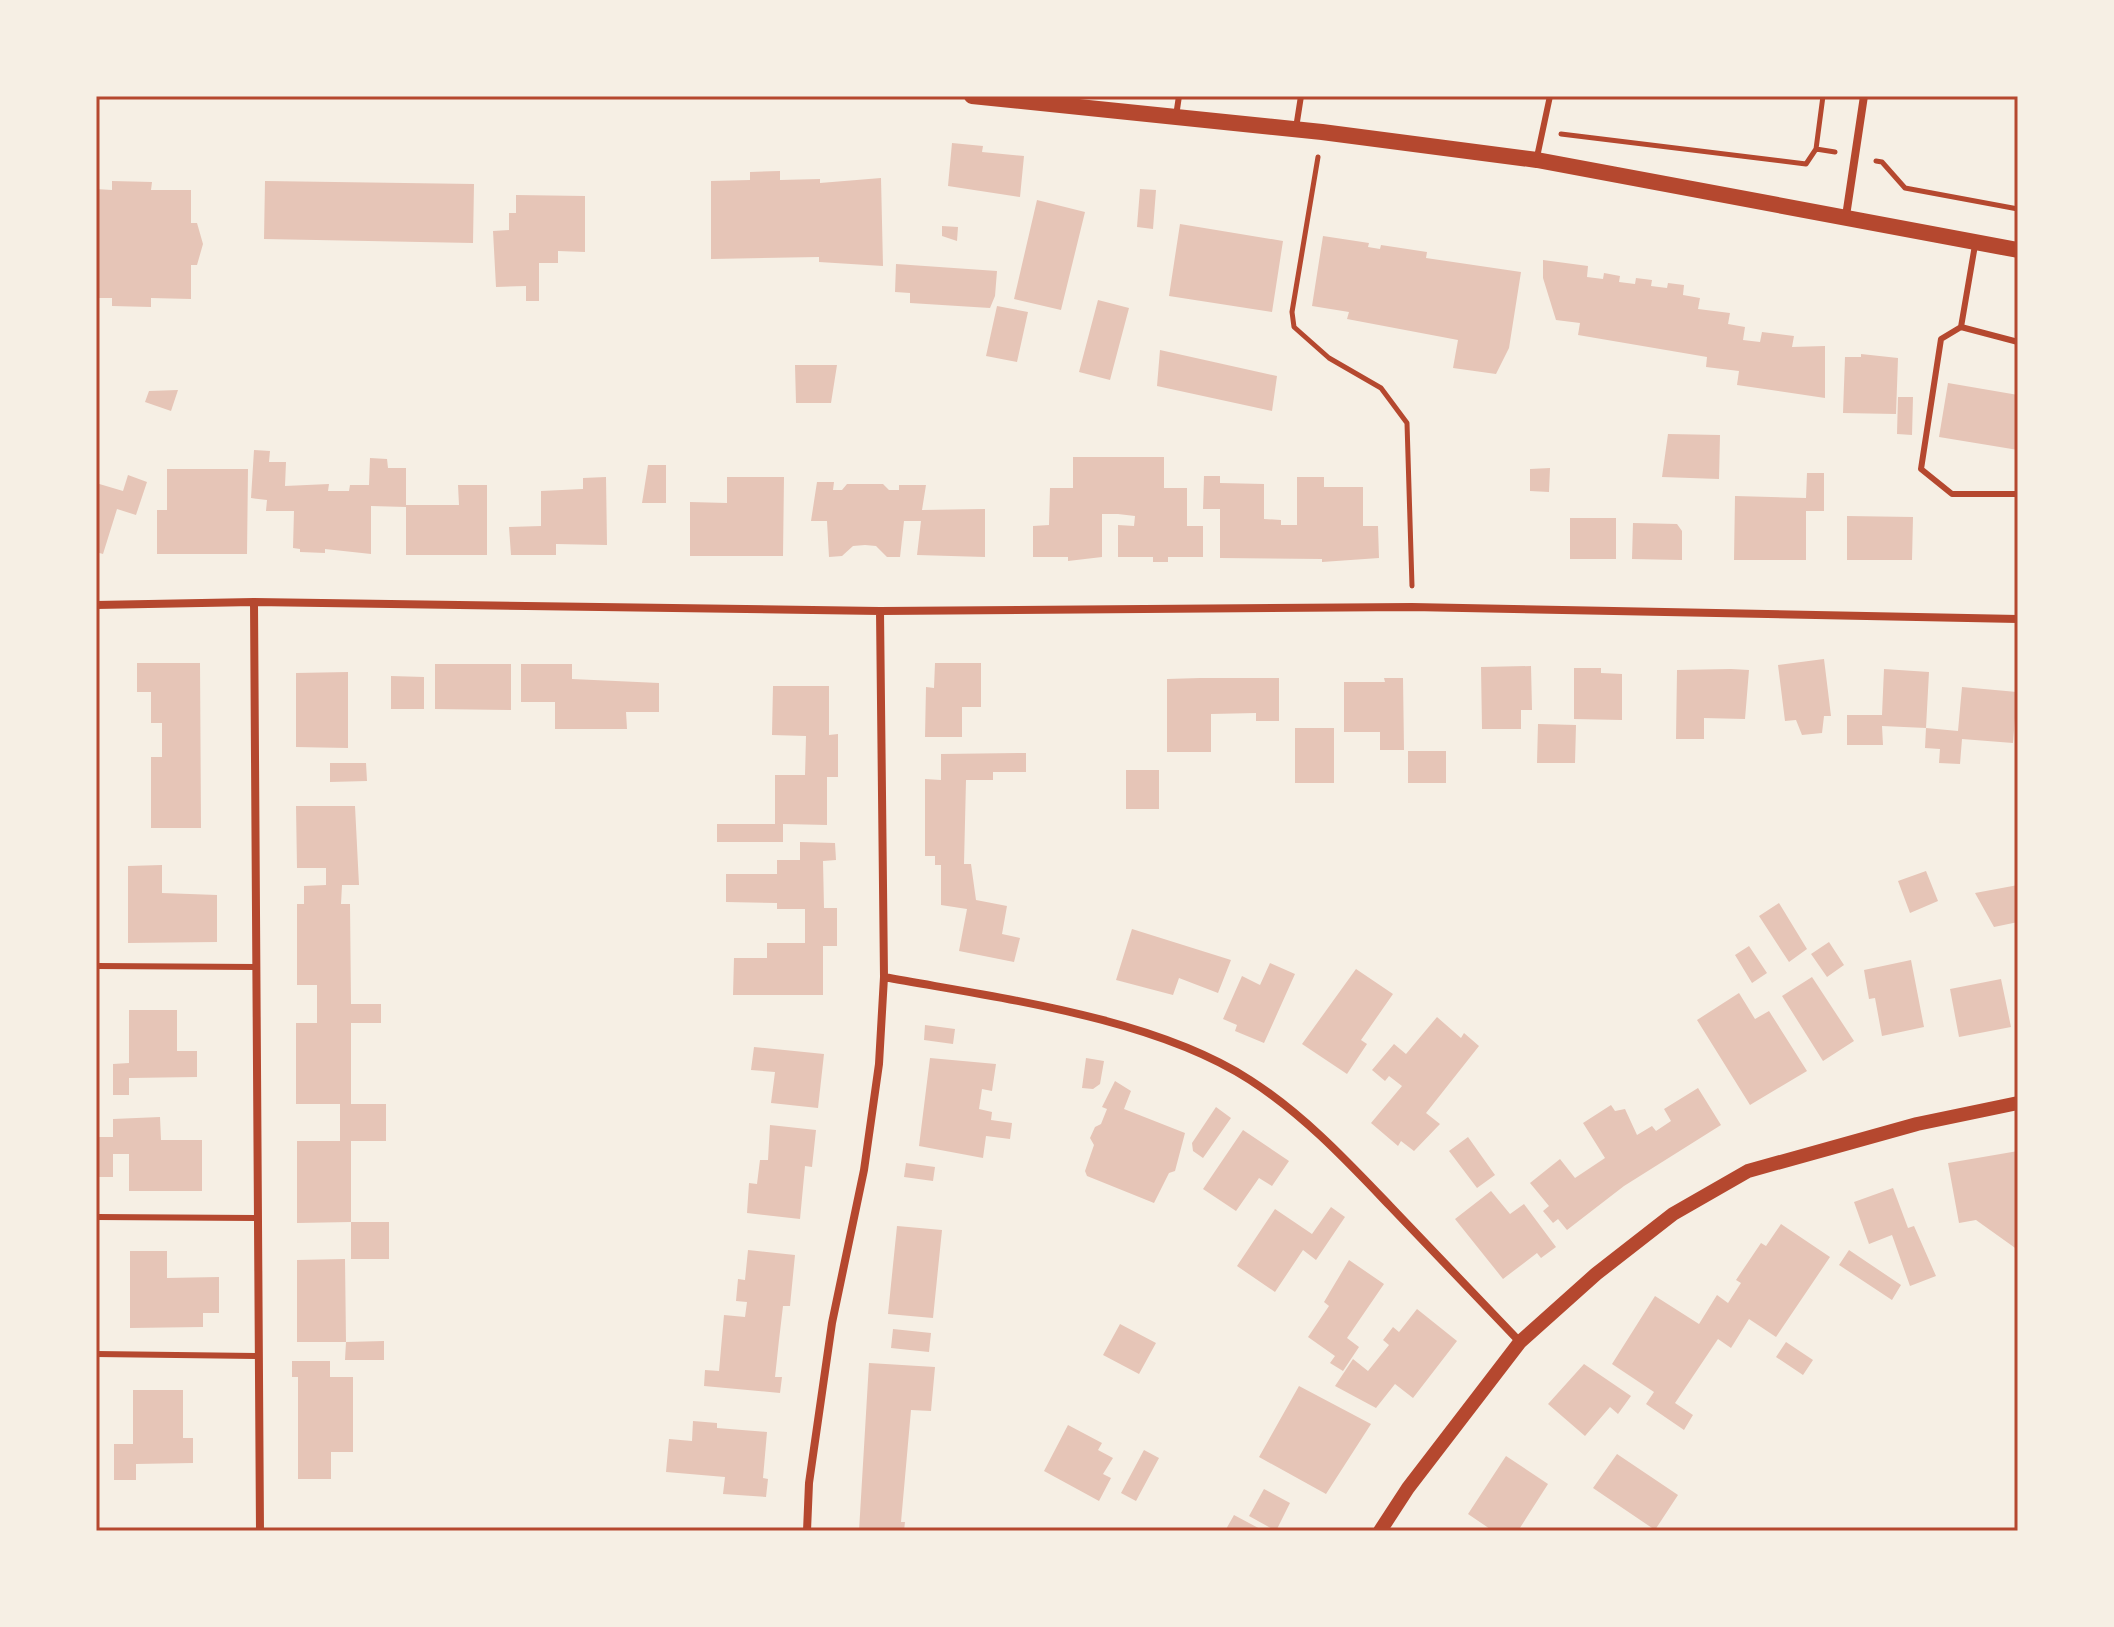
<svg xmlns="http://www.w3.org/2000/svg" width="2114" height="1627" font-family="'Exo 2',sans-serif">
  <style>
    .building { fill: #e6c5b7 }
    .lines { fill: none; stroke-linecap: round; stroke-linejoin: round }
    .path { stroke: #b5482f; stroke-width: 5 }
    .service { stroke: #b5482f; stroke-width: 6 }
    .minor { stroke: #b5482f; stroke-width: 8 }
    .tertiary { stroke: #b5482f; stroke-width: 14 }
    .secondary { stroke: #b5482f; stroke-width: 16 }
    .neatline { fill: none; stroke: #b5482f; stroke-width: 3 }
  </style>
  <rect width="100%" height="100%" fill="#f6efe4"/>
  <path class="building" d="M952,143L983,146L982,152L1024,156L1020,197L948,186Z
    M780,171V180L820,179V183L881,178L883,266L819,262V257L711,259V181L750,180V172Z
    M112,181L152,182L151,190H191V223H197L203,244L197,265H191V299L151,298V307L112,306V298H96V189L112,190Z
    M265,181L474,184L473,243L264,239Z
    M1140,189L1156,190L1153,229L1137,227Z
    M516,195L585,196V252L558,251V263H539V301H526V286L496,287L493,231L509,230V213H516Z
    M1037,200L1085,212L1061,310L1014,299Z
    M1180,224L1283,241L1272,312L1169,296Z
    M942,226L958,227L957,241L942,236Z
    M1323,236L1369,243L1368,247L1380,249L1381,245L1427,252L1426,258L1521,272L1509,348L1496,374L1453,368L1458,340L1347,319L1349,312L1312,306Z
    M1543,260L1588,266L1587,277L1603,279L1604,273L1620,276L1619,282L1635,284L1636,278L1652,280L1651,286L1667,288L1668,283L1684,285L1683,295L1700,298L1698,309L1730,313L1728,324L1745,327L1743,340L1760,342L1762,332L1794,336L1792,347L1825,346V398L1737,385L1739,371L1706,367L1707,357L1578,335L1580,323L1556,320L1543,278Z
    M896,264L997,271L995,296L990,308L910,303V293L895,292Z
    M1098,300L1129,308L1110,380L1079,372Z
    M997,306L1028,312L1017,362L986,356Z
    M1160,350L1277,376L1272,411L1157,386Z
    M1861,354L1898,358L1896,414L1843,413L1845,357H1861Z
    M795,365H837L831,403H796Z
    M1948,383L2018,395V450L1939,437Z
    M178,390L171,411L145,402L149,391Z
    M1898,397H1913L1912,435L1897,434Z
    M1668,434L1720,435L1719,479L1662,477Z
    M254,450L270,451L269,462H286L285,486L329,484L328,491H349L350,485H369L370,458L387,459L388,468H406V507L371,506V554L325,549V553L300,552V549L293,548L294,511H266L267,500L251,498Z
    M1073,457H1164V488H1187V526H1203V557H1168V562H1153V557H1118V525L1134,526L1135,516L1118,514H1102V557L1068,561V557H1033V526L1049,525L1050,488H1073Z
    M648,465H666V503H642Z
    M1550,468L1549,492L1530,491V469Z
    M167,469H248L247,554H157V510H167Z
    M1807,473H1824V511H1806V560H1734L1735,496L1806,498Z
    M128,475L147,482L136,515L117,509L103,554L96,552V483L123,491Z
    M1204,476H1220V483L1264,484V519L1281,520V525H1297V477H1324V487H1363V526H1378L1379,558L1322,562V559L1220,558V509H1203Z
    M606,477L607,545L556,544V555H511L509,527L541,526V491L583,489V478Z
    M727,477H784L783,556H690V502L727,503Z
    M817,482H834L833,490H842L847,484H883L889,490H899V485H926L922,510L985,509V557L917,555L921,521H904L900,557H887L876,546L865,545L853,546L842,556L829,557L827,521H811Z
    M458,485H487V555H406V505H459Z
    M1847,516L1913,517L1912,560H1847Z
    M1570,518H1616V559H1570Z
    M1633,523L1677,524L1682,531V560L1632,559Z
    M1824,659L1831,716H1824L1822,733L1802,735L1796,720L1785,721L1778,665Z
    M137,663H200L201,828H151V757H162V723H151V692H137Z
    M935,663H981V707H962V737H925L926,687L934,688Z
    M435,664H511V710L435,709Z
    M521,664H572V679L659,683V712H626L627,729H555V702H521Z
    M1531,666L1532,710H1521V729H1482L1481,667Z
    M1574,668H1601V673L1622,674V720L1574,719Z
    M1731,669L1749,670L1745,719L1704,718V739H1676L1677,670Z
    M1884,669L1929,672L1926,728L1882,726L1883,745H1847V715H1882Z
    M348,672V748L296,747V673Z
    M391,676L424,677V709H391Z
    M1200,678H1279V721H1256V713L1211,714V752H1167V679Z
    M1384,678H1403L1404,750H1380V732H1344V682H1385Z
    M773,686H829V735L838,734V777H827V825L783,824V842H717V824H775V775H805L806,736L772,735Z
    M1962,687L2017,692L2013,743L1962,739L1960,764L1939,763L1940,749L1925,748L1926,728L1958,731Z
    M1538,724L1576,725L1575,763H1537Z
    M1295,728H1334V783H1295Z
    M1408,751H1446V783H1408Z
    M1026,753V772H993V780H966L964,864H971L976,900L1007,906L1002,934L1020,938L1014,962L959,951L967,909L941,905V865H935V856H925V779L941,780V754Z
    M330,763H366L367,781L330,782Z
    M1126,770H1159V809H1126Z
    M296,806H355L359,885H342L341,904H350L351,1004H381V1023H351V1104H386V1141H351V1222L297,1223V1141H340V1104H296V1023H317V985H297V904H304V886L326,885V868H297Z
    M800,842L835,843L836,860L823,861L824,908H837V946H823V995H733L734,958H767V943H805V909H777V903L726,902V874H777V860H800Z
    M162,865V893L217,895V942L128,943V866Z
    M1926,871L1938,901L1910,913L1898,881Z
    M2018,885V922L1994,927L1975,893Z
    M1779,903L1807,949L1789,962L1759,916Z
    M1132,929L1231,960L1218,993L1179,978L1173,995L1116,980Z
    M1829,942L1844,965L1827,977L1811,954Z
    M1749,946L1767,973L1752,983L1735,955Z
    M1911,960L1924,1027L1882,1036L1875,998L1869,999L1864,970Z
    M1270,963L1295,974L1264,1043L1235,1031L1237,1025L1223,1019L1242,976L1260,985Z
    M1356,969L1393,994L1361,1040L1367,1044L1347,1074L1302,1044Z
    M1812,977L1854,1041L1823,1061L1782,996Z
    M2001,979L2011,1027L1959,1037L1950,989Z
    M1739,993L1755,1019L1769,1011L1807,1071L1750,1105L1697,1020Z
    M129,1010H177V1051H197V1077L129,1078V1095H113V1064L129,1063Z
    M1437,1017L1461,1038L1464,1033L1479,1046L1426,1113L1440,1124L1414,1151L1401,1141L1398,1146L1371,1123L1402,1086L1389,1076L1385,1081L1372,1070L1394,1044L1406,1054Z
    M925,1025L955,1029L953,1044L924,1040Z
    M754,1047L824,1054L818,1108L771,1103L775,1072L751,1070Z
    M930,1058L996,1064L992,1091L982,1089L979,1109L992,1112L991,1120L1012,1123L1010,1139L986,1136L983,1158L919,1146Z
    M1086,1058L1104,1061L1100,1084L1093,1089L1082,1088Z
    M1115,1081L1131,1091L1124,1109L1185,1133L1175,1171L1169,1173L1154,1203L1087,1176L1085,1171L1094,1145L1090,1138L1095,1127L1101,1124L1107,1109L1102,1107Z
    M1698,1088L1721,1125L1624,1186L1567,1230L1558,1219L1553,1223L1543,1211L1549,1206L1530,1183L1560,1159L1575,1178L1605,1158L1583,1123L1611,1105L1615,1111L1625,1109L1637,1135L1652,1126L1656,1131L1671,1121L1664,1109Z
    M1216,1107L1231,1118L1203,1158L1193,1151L1192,1143Z
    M160,1117L161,1140H202V1191H129V1154H113V1177H96V1137H113V1119Z
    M770,1125L816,1130L812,1167L805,1166L800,1219L747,1213L749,1183L757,1184L760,1160H768Z
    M1243,1130L1289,1161L1272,1186L1259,1178L1236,1211L1203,1189Z
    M1468,1137L1495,1175L1477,1188L1449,1151Z
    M2018,1151V1250L1976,1220L1959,1223L1948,1163Z
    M906,1163L935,1167L933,1181L904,1177Z
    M1893,1188L1908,1228L1914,1226L1936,1276L1910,1286L1892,1235L1869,1244L1854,1202Z
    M1491,1191L1510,1214L1524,1204L1556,1247L1541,1258L1537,1253L1503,1279L1455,1219Z
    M1331,1207L1345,1217L1316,1260L1303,1250L1275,1292L1237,1266L1275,1209L1312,1234Z
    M351,1222H389V1259H351Z
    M1781,1224L1830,1257L1776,1337L1749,1319L1731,1348L1718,1339L1675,1403L1693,1415L1684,1430L1646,1404L1654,1392L1612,1364L1655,1296L1699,1324L1717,1295L1728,1303L1741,1283L1736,1280L1761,1243L1766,1246Z
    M897,1226L942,1230L933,1318L888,1314Z
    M748,1250L795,1255L790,1306H783L779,1340L775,1377H782L780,1393L704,1386L705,1370L719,1371L724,1315L745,1317L747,1302L736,1301L738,1279L745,1280Z
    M1849,1250L1901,1285L1892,1300L1839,1265Z
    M130,1251H167V1278L219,1277V1313H203V1327L130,1328Z
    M345,1259L346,1342H297V1260Z
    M1349,1260L1384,1284L1347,1338L1359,1347L1343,1371L1330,1363L1335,1356L1308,1337L1329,1306L1324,1302Z
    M1417,1309L1457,1341L1413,1398L1395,1384L1376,1408L1335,1386L1353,1359L1368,1371L1389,1345L1383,1340L1393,1327L1399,1332Z
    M1120,1324L1156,1343L1139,1374L1103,1355Z
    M893,1329L931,1333L929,1352L891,1348Z
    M384,1341V1360H345L346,1342Z
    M1786,1342L1813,1360L1803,1375L1776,1357Z
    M292,1361H330V1377H353V1452H331V1479H298V1377H292Z
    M869,1363L935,1367L931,1411L911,1410L901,1522H905L904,1531H859Z
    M1584,1364L1631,1396L1618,1414L1610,1407L1585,1436L1548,1404Z
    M1299,1386L1371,1424L1326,1494L1259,1457Z
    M133,1390H183V1438H193V1463L136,1464V1480H114V1444H133Z
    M693,1421L717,1423V1428L767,1432L763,1478L768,1479L766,1497L723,1494L725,1477L666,1472L669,1439L692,1441Z
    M1068,1425L1102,1443L1098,1450L1113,1458L1103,1474L1111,1478L1099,1501L1044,1471Z
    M1144,1450L1159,1458L1136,1501L1121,1493Z
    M1617,1454L1678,1495L1655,1530L1593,1488Z
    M1506,1456L1548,1484L1518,1531H1493L1468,1514Z
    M1264,1489L1290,1503L1276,1531L1249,1516Z
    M1234,1515L1264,1531H1225Z"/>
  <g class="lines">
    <path class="path" d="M1561,134L1806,164L1816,149L1823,96
      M1816,149L1835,152
      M1318,157L1292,312L1294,327L1329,358L1381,388L1407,423L1412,586
      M1876,161L1882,162L1905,188L2018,209"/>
    <path class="service" d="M1176,116L1179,96
      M1296,128L1301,96
      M1537,157L1550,96
      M1975,245L1961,327L2018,342
      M1961,327L1941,339L1921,469L1952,494H2018
      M96,966L256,967
      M96,1217L258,1218
      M96,1354L259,1356"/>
    <path class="minor" d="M1846,216L1864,96
      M254,602L260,1531
      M96,605L254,602L880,611L1412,607L2018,619
      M884,977C998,998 1153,1017 1250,1080C1304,1115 1346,1160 1390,1206C1433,1251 1477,1297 1520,1342
      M807,1531L809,1483L832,1323L864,1170L879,1064L884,977L880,611"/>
    <path class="tertiary" d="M1380,1531L1408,1488L1520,1342L1596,1274L1673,1214L1748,1171L1917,1124L2018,1103"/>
    <path class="secondary" d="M972,96L1322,132L1537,160L2018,250"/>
  </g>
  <rect width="2114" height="1627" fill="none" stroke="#f6efe4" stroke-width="196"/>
  <rect x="98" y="98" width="1918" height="1431" class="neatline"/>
</svg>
